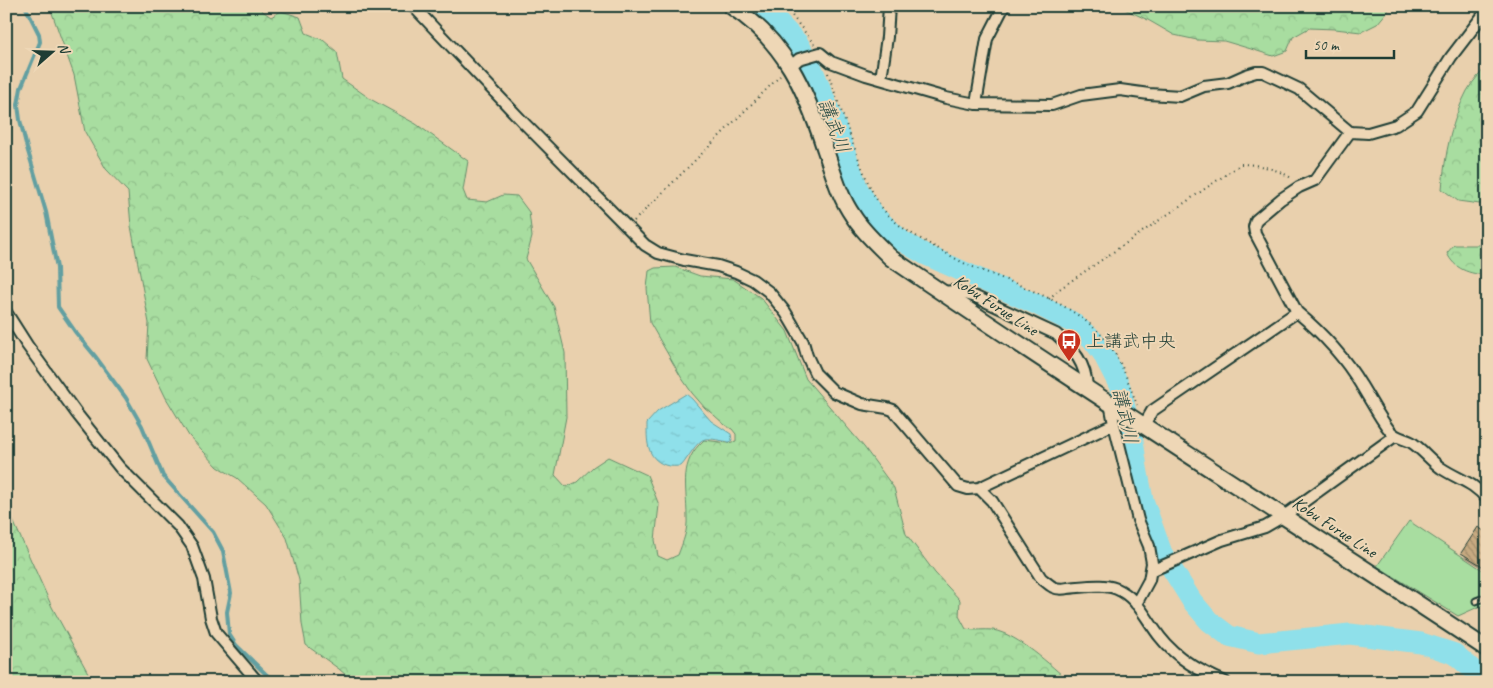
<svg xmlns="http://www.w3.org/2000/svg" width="1493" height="688" font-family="Caveat,'Klee One',sans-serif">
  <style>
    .green { fill: #a8dda0; stroke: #648d6a }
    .forest { fill: url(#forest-crowns); stroke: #648d6a }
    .water { fill: url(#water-ripples); stroke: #629fa1 }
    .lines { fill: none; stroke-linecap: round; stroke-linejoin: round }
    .stream { stroke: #629fa1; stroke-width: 4 }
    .river { stroke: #8fe0ea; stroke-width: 21 }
    .building { fill: url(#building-back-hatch); stroke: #1f3d34; filter: url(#shadow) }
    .service-casing { stroke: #1f3d34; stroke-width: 9 }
    .minor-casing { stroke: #1f3d34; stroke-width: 14 }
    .secondary-casing { stroke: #1f3d34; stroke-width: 19 }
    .path { stroke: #1f3d34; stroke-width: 2; stroke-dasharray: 1 4; stroke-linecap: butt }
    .service { stroke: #eed7b6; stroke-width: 5 }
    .minor { stroke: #eed7b6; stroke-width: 10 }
    .secondary { stroke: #eed7b6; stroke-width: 15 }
    .labels { text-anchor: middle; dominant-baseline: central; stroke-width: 4; stroke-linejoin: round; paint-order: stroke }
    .street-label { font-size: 18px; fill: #1f3d34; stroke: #eed7b6 }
    .poi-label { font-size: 18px; fill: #1f3d34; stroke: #eed7b6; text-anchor: start }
    .water-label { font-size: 19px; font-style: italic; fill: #2a4d46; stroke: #eed7b6 }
  </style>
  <defs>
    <pattern id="forest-crowns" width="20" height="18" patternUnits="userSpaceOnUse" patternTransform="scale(1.25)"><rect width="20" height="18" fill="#a8dda0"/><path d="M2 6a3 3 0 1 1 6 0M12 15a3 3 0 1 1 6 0" fill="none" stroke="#90bf8a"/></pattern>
    <pattern id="water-ripples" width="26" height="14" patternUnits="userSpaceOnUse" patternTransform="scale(1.25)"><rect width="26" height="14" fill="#8fe0ea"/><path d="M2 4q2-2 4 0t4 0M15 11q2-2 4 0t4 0" fill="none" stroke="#7bc1c9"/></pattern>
    <pattern id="building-back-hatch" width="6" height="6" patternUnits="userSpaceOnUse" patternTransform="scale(1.25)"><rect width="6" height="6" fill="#c7aa81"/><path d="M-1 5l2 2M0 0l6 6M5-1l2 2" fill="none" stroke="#a18c6a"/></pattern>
    <filter id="shadow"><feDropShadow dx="4" dy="4" stdDeviation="0" flood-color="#0004"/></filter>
  </defs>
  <rect width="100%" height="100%" fill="#e9d0ad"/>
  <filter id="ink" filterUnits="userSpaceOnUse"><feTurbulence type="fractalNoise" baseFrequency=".02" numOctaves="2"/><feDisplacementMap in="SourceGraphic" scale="10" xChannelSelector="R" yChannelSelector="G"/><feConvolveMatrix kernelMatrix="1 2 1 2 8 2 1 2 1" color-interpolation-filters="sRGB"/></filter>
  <g filter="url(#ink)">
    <path class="green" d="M1409,521L1487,573V603L1458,616L1377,566Z"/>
    <path class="forest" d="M52,6H261V10L271,17L281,11L300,17L306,33L323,40L337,52L342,79L372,100L416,124L468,161L463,190L467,200L487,202L503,195L517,196L529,212L532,237L526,259L554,307L565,353L566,417L555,475L566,487L577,482L593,467L608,457L647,475L659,505L655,540L658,556L667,560L678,555C683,542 688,530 687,517C687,486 678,463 704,440L728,443L736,441V434L732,429L725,425L714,415L705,408L692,393L681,377L650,323L647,288L649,271L655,268L675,267L700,276L733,279L761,298L787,331L806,379L864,447L894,488L906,534L935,573L960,600L959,616L966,629C975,631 984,629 993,630C1019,635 1050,665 1070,682H354L339,669L306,645L302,624L299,580L287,538L266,504L237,478L218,467L189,436L166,398L147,359L149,323L131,226L128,192L106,169L85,132L74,75L52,13Z
      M1118,6H1392L1377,24L1361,32L1335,29L1309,28L1293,37L1287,51L1273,56L1251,49L1224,41L1197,40L1174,35L1148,20Z
      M1487,66V205L1458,201L1442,189C1445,155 1451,121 1467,91C1472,82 1480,74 1487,66Z
      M1454,245H1487V275C1469,274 1454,269 1447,253Z
      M6,505L52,607L93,682H6Z"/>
    <path class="water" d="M686,394L692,399L711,421L731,434L732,440L729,442C723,441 710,438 705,439C696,441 688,459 681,466C677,466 670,467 665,465C646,458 647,440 647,423L658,411Z"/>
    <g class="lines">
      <path class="stream" d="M25,6L39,34L40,42L21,88L18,105L20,120L27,148L46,212L57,268L58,307L76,333L95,356L126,398L142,426L163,476L213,532L223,551L231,593L227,612L229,634L236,645L274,682"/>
      <path class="river" d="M760,6L769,13L798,43L812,68L836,127L858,189L875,216L902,241L926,255L1038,305L1072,322L1092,339L1102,352L1120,387L1133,441L1137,468L1143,500L1162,553L1192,601L1209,621L1229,636L1259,643L1350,634L1421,643L1455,654L1474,671L1482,682"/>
    </g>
    <path class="building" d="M1478,527L1487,533V569L1461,553Z"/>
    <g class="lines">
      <g class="service-casing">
        <path id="service" d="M1476,601L1487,597"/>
      </g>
      <g class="minor-casing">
        <path id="minor" d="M413,6L525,124L645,245L658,253L684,260L718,266L736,272L753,280L769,292L786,313L803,342L807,356L815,373L834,392L862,404L887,408L893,410L958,486L968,489L979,488L1114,424L1110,403
          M791,66L799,59L820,53L831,62L866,75L946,98L976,104L1052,105L1081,95L1120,90L1149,94L1180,96L1204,86L1228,83L1246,75L1256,72H1263L1299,89L1350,132L1368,133L1396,125L1417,111L1451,57L1487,10
          M881,79L887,37L889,6
          M976,104L987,39L1004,6
          M1350,132L1315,180L1299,187L1281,199L1256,220L1254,227L1255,233L1297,312C1322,333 1345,358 1361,385C1371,401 1379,417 1390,431C1396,438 1403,438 1411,442C1422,449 1430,460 1441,468C1459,480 1472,481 1487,499
          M942,292L954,291L976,297L1056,334C1074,350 1086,363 1087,388
          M6,312L27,345L77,414L120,468L178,526L192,546L204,579L211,618L216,633L258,682
          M1114,424L1138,520L1149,546L1152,563L1149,580L1136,604
          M1144,425L1152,411L1297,312
          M979,488L992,501L1041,578C1045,581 1049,585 1053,587C1057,589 1063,589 1068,588C1084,587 1106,582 1121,591C1139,601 1148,622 1160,637C1177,659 1200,671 1225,682
          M1151,571L1222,540L1265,527L1284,516L1395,436"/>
      </g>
      <g class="secondary-casing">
        <path id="secondary" d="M731,6C785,41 806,90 825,149C833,172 839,196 853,216C863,232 878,245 891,258C1087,392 1289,518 1487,649"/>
      </g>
      <path class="path" d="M781,6L790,13L814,44
        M828,73C836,97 845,121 853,144C862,167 869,190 883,209C896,226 917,237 935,247C946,253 957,260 968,265C1012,283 1072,301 1104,338C1120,356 1128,382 1137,405
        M634,221L780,76
        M1049,299L1058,290L1241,164C1257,164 1278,169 1291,178"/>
      <use href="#service" class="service"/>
      <use href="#minor" class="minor"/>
      <use href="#secondary" class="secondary"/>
    </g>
  </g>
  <defs>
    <g id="bus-pin" transform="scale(1.25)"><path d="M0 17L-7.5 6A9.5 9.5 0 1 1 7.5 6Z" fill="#c8321e" stroke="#eed7b6"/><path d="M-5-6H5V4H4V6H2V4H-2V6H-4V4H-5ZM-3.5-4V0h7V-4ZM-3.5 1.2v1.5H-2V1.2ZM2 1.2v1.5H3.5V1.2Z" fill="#fff"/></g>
  </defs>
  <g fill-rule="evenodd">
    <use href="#bus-pin" x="1069" y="341"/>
  </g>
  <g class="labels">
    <g class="street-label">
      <text transform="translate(996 305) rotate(33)">Kobu Furue Line</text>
      <text transform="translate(1335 527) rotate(33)">Kobu Furue Line</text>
    </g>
    <g class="poi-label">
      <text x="1086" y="341">上講武中央</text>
    </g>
    <g class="water-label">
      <text transform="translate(834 126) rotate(69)">講武川</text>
      <text transform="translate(1125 416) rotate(77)">講武川</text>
    </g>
  </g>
  <rect width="1493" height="688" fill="none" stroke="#eed7b6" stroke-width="25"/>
  <rect x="12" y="12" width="1468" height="663" fill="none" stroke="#1f3d34" stroke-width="2" filter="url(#ink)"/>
  <g transform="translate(52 52) rotate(70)" stroke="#eed7b6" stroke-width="4" paint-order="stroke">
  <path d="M0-4L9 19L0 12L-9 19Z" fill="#1f3d34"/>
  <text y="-8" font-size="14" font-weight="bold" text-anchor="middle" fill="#1f3d34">N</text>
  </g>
  <path d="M1306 50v8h88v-8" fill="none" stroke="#1f3d34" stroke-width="2.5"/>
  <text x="1313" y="50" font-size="15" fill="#1f3d34" stroke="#eed7b6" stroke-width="4" paint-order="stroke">50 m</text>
</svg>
